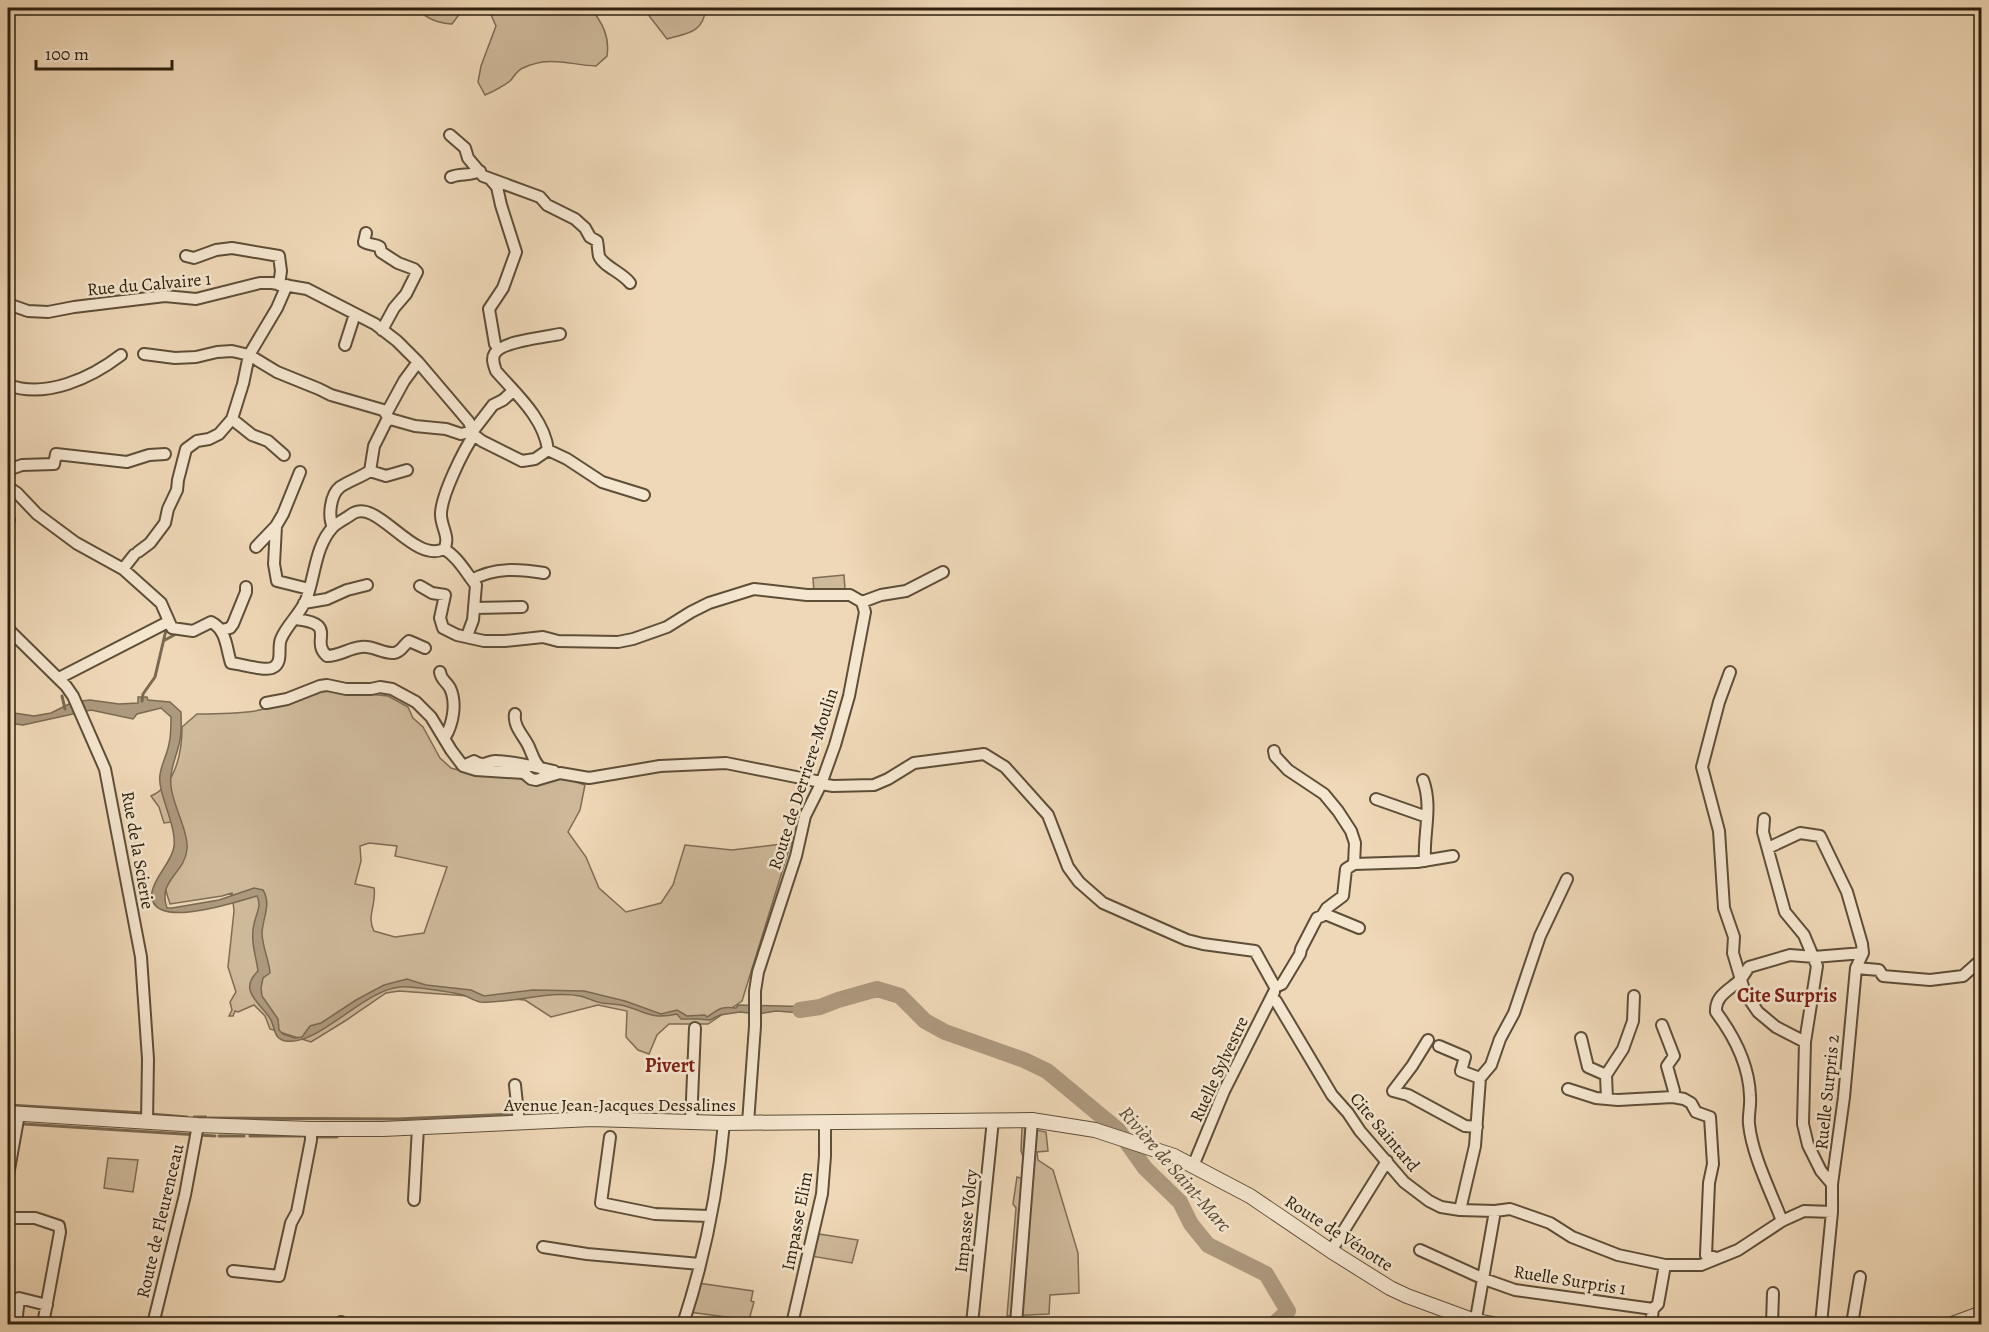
<svg xmlns="http://www.w3.org/2000/svg" width="1989" height="1332" font-family="Alegreya,serif">
  <style>
    .green { fill: #ceb99a; stroke: #7e6c54; stroke-width: 1.5; fill-rule: evenodd }
    .water { fill: #ad997e; stroke: #7a6951; stroke-width: 1.5 }
    .lines { fill: none; stroke-linecap: round; stroke-linejoin: round }
    .stream { stroke: #7a6951; stroke-width: 3 }
    .river { stroke: #ad997e; stroke-width: 16 }
    .minor-casing { stroke: #5e4e38; stroke-width: 14 }
    .tertiary-casing { stroke: #5e4e38; stroke-width: 16 }
    .minor { stroke: #f5e6d0; stroke-width: 10 }
    .tertiary { stroke: #f5e6d0; stroke-width: 14 }
    .labels { text-anchor: middle; dominant-baseline: central; stroke-width: 5; stroke-linejoin: round; paint-order: stroke }
    .street-label { font-size: 18px; fill: #2e200e; stroke: #f5e6d0 }
    .neighbourhood-label { font-size: 20px; font-weight: bold; fill: #7a1f14; stroke: #f5e6d0 }
    .water-label { font-size: 20px; font-style: italic; fill: #5a4a35; stroke: #f5e6d0 }
  </style>
  <rect width="100%" height="100%" fill="#efd8b7"/>
  <filter id="stains"><feTurbulence type="fractalNoise" baseFrequency=".00333" numOctaves="4"/><feColorMatrix values="0 0 0 0 .2 0 0 0 0 .09 0 0 0 0 .02 0 0 0 .5 -.17"/></filter>
  <radialGradient id="worn" r=".72"><stop offset=".6" stop-color="#630" stop-opacity="0"/><stop offset="1" stop-color="#630" stop-opacity=".3"/></radialGradient>
  <path class="green" d="M416,8H462L461,12L452,24C437,23 427,19 416,8Z
    M488,8H591C602,23 610,36 607,56L596,66C570,65 550,55 523,68C517,70 514,77 510,81C502,87 494,91 485,95L478,82L481,66L496,26Z
    M643,8H706C703,33 688,33 667,39Z
    M844,575L845,589L814,592L813,578Z
    M318,689L388,696L408,707L413,718L423,727L440,758L451,768L476,775L516,776L523,780L541,782L562,777L585,785L580,810L568,832L586,857L599,888L626,912L661,903L673,885L685,845L732,850L791,843L742,1001L708,1024H669L657,1035L649,1054L638,1050L626,1037L627,1011L598,1005L551,1017L525,1000L399,991L386,993L345,1021L311,1042L270,1029L265,1016L254,1005L238,1012L235,1011L233,1016H229L232,1010L230,1002L236,992L228,967L234,911L232,893L222,896L170,904L165,888L180,821L164,823L159,807L151,796C176,785 182,752 182,727L197,714C216,714 236,714 255,711C277,707 297,697 318,689ZM369,843L397,846L395,856L447,867L424,933L395,937L374,931C366,917 377,903 374,888L355,884L361,861L360,846Z
    M1022,1127L1046,1132L1048,1151L1037,1152L1038,1160L1053,1170L1078,1253L1079,1293L1050,1295L1049,1314L1007,1316L1016,1208L1013,1204L1017,1177L1027,1180L1028,1175L1022,1167L1025,1162L1021,1151Z
    M108,1158L138,1160L133,1192L104,1188Z
    M819,1234L858,1240L852,1263L811,1256Z
    M698,1283L753,1291L751,1301L754,1302L749,1320L689,1312Z"/>
  <path class="water" d="M138,697H147L148,700L170,702L181,712C181,722 182,731 180,740C177,756 169,770 171,786C172,803 189,833 187,849C185,874 157,880 167,908H172L219,900L254,888L263,890C272,905 262,919 262,934C263,949 269,960 270,973L263,978L261,988L262,996L278,1019L279,1030L283,1034L295,1038L302,1037L310,1026L321,1023L356,1000L384,985L407,979L426,985L471,990L484,996L533,990L584,991L625,1001L661,1014L677,1010L687,1016L705,1015L707,1017C719,1009 721,1006 736,1008L738,1005L820,1007L818,1010L802,1013L776,1011L758,1014L740,1012L720,1015L710,1020L698,1019H681L677,1014C652,1020 647,1012 625,1006C617,1004 609,1004 602,1003C595,1002 588,998 580,996C548,990 513,1004 480,1002C474,1001 469,997 463,995C452,992 411,986 400,987C363,990 319,1046 286,1041C272,1039 276,1026 269,1017C259,1002 238,990 258,971C256,956 250,940 254,924C256,914 262,906 257,896C239,901 147,933 152,892C155,876 171,863 174,847C177,826 157,792 160,775C161,765 167,755 169,744C171,736 171,725 171,717L161,708L137,714L133,719L91,710L23,725L8,723V712L34,716L51,713L69,704L81,701L90,700L119,704L138,703Z"/>
  <g class="lines">
    <path class="stream" d="M165,640L176,634
      M62,696L65,709
      M142,701L143,694L155,677L166,630
      M8,1105L144,1113
      M150,1114L187,1117
      M194,1117H206
      M209,1118L397,1119L513,1114
      M8,1123L215,1136
      M219,1136H244
      M250,1136H305
      M318,1137H337"/>
    <path class="river" d="M800,1010L820,1007L838,1000L877,989L900,996L925,1021L945,1032L1024,1060L1047,1071L1118,1130L1145,1168L1180,1202L1191,1224L1208,1245L1266,1274L1288,1311L1274,1324"/>
    <g class="minor-casing">
      <path id="minor" d="M450,135L465,148L468,158L483,176L540,197L547,205L575,219L585,228L590,237L597,241C598,245 598,252 599,256C603,266 623,273 630,283
        M451,177C460,173 471,176 480,171
        M491,180L497,187L501,205L516,252L503,288L489,309L495,344L499,349
        M366,233L364,242C369,245 375,244 380,247L381,252L398,263L414,269L417,272L406,294L394,308L382,330
        M186,256L194,258L216,250L232,248L279,256L281,271L279,285
        M8,304L28,311L48,312L74,307L165,296L196,299L260,283H272L307,289L375,324L397,341L418,362L469,422L474,435L482,441L522,461L535,459L548,450
        M345,345L355,314
        M144,354L175,358L196,357L217,352L232,351L249,355L277,308L287,285
        M243,384L249,355L277,372L319,389L331,395L383,410L390,419L415,426L446,429L461,434L473,431L493,405L503,400L513,391
        M8,385C46,399 91,378 121,355
        M386,414L404,381L418,362
        M232,419L252,435L268,441L284,455
        M548,450C544,418 516,394 496,371C494,365 491,359 495,353C503,341 546,337 560,334
        M548,450L567,459L602,482L644,495
        M8,470L22,465L54,464L56,454L127,462L149,455L165,454
        M370,471L386,476L407,470
        M300,472L283,514L276,526L274,564L277,581L309,589
        M8,487L17,493L37,514L76,543L123,569L161,603L172,628L193,631L211,622C227,630 226,648 231,663C241,664 264,671 272,668C284,663 277,648 281,639C286,626 300,614 306,600C315,577 315,546 333,527C338,522 347,518 352,514C377,497 413,564 444,549
        M8,521L9,520
        M333,527C328,517 330,495 340,487C349,481 361,477 370,471L374,446L387,420L390,419
        M256,547L276,526
        M444,549C451,537 440,526 441,513C442,494 463,451 474,435
        M444,549C458,557 466,573 476,585L473,620L467,636
        M138,552L150,543L165,523L168,509L177,490L178,480L186,449L197,441L209,439L219,434L232,419L242,387
        M123,569L134,555
        M472,580C494,567 520,569 544,573
        M420,586L432,593L445,595L440,618L443,628L457,635L484,641H505L543,637L558,641L618,642L633,639L667,627L691,612L709,603L754,589L807,595H850L862,602L865,612L849,696L835,745L821,784L805,816L796,856L758,972L755,991V1026L748,1123
        M862,602L881,595L906,591L943,572
        M304,603L327,599L347,590L367,585
        M475,608L522,607
        M295,619C340,624 309,640 327,656C340,656 349,648 361,647C373,645 382,654 394,653C402,652 403,645 409,641L425,648
        M8,629L66,686L73,696L105,769L141,957L148,1059L147,1122
        M222,630L230,628L233,624L246,592V587
        M440,672C441,680 446,681 450,688C457,703 453,724 445,737
        M1730,672L1719,702L1702,767L1719,831L1724,908L1734,937L1733,953L1745,993L1758,1012L1776,1027L1805,1042
        M59,678L168,622
        M266,703L287,699L320,686L327,685L346,689H371L380,687L392,689L416,702L431,717L451,750L463,766L476,770L524,773L531,779L536,780L560,773L589,778L660,766L726,763L821,782
        M515,714C513,726 523,735 528,745C533,755 534,764 543,770
        M1274,751L1275,756L1288,770L1324,794L1338,811L1351,831L1355,843L1354,864L1346,869L1343,896L1327,908L1322,916L1317,918L1301,949L1300,954L1282,984L1275,987
        M463,766L474,761C486,768 487,760 497,761C517,762 535,767 554,771
        M1423,780C1433,807 1423,834 1425,861
        M821,784L833,786L874,785L888,779L914,763L984,754L1005,767L1048,815L1068,867L1079,882L1103,903L1187,940L1203,944L1255,951L1275,987
        M1376,799L1427,817
        M1764,819L1763,832L1785,912L1804,935L1817,966L1805,1042L1803,1124L1808,1145L1821,1171L1832,1184
        M1768,848L1800,833L1820,836L1847,892L1862,944L1863,953L1856,968L1844,1097L1832,1184V1212L1821,1324
        M1354,864L1417,862L1453,856
        M1325,914L1359,928
        M1856,968L1879,970L1883,976L1930,980L1963,976L1982,959
        M1271,998L1276,1001L1332,1095L1348,1113L1360,1131L1404,1182L1429,1201L1441,1207L1460,1210L1495,1211L1510,1209L1550,1223L1572,1237L1618,1255L1665,1265L1658,1304L1653,1309L1651,1324
        M1662,1025L1674,1056L1667,1066L1674,1091L1673,1097
        M1581,1038L1588,1067L1606,1075
        M1428,1040L1412,1066L1393,1091L1408,1095L1465,1126L1477,1127
        M1439,1046L1465,1057L1461,1071L1480,1078
        M515,1085L519,1123
        M1568,1089L1596,1098L1618,1100L1673,1097L1684,1099L1691,1103L1696,1112L1710,1117L1713,1164L1709,1183L1706,1255L1717,1258
        M1607,1099L1606,1075L1623,1049L1633,1021L1634,996
        M691,1123L695,1028
        M610,1137L601,1203L655,1214L709,1216
        M1193,1166L1224,1091L1274,992
        M8,1175L19,1114
        M414,1200L418,1127
        M1460,1210L1475,1146L1480,1078L1491,1065L1500,1039L1514,1013L1540,936L1567,879
        M8,1218H35L59,1226L60,1232L43,1324
        M1782,1221C1771,1192 1752,1155 1749,1124C1748,1115 1751,1106 1750,1096C1749,1065 1734,1036 1716,1012C1715,995 1730,990 1740,980C1743,977 1746,971 1749,967L1790,955L1814,957L1863,953
        M543,1247L587,1254L700,1264
        M1420,1250L1484,1279L1515,1290L1653,1309
        M1331,1251L1387,1161
        M1665,1265H1701L1738,1250L1782,1221L1804,1211L1832,1212
        M233,1271L279,1276L291,1223L297,1212L311,1140V1129
        M16,1324L19,1298L47,1305
        M153,1324L185,1195L198,1125
        M341,1324V1322
        M683,1324C704,1260 718,1191 724,1123
        M792,1324L822,1194L825,1156V1122
        M972,1324L993,1120
        M1016,1324L1032,1120
        M1475,1324L1495,1211
        M1772,1324L1773,1293
        M1852,1324L1860,1277"/>
    </g>
    <g class="tertiary-casing">
      <path id="tertiary" d="M8,1113L198,1125L311,1129H383L592,1119L724,1123L1032,1120L1095,1130L1174,1156L1250,1196L1331,1251L1390,1288L1407,1296L1475,1321L1492,1324
        M1952,1324L1982,1313"/>
    </g>
    <use href="#minor" class="minor"/>
    <use href="#tertiary" class="tertiary"/>
  </g>
  <g class="labels">
    <g class="street-label">
      <text transform="translate(149 284) rotate(-5)">Rue du Calvaire 1</text>
      <text transform="translate(803 779) rotate(-72)">Route de Derriere-Moulin</text>
      <text transform="translate(138 850) rotate(80)">Rue de la Scierie</text>
      <text transform="translate(1219 1069) rotate(-65)">Ruelle Sylvestre</text>
      <text transform="translate(1827 1092) rotate(-84)">Ruelle Surpris 2</text>
      <text x="620" y="1105">Avenue Jean-Jacques Dessalines</text>
      <text transform="translate(1385 1132) rotate(50)">Cite Saintard</text>
      <text transform="translate(160 1221) rotate(-77)">Route de Fleurenceau</text>
      <text transform="translate(797 1221) rotate(-79)">Impasse Elim</text>
      <text transform="translate(966 1221) rotate(-84)">Impasse Volcy</text>
      <text transform="translate(1339 1233) rotate(33)">Route de Vénotte</text>
      <text transform="translate(1570 1280) rotate(9)">Ruelle Surpris 1</text>
    </g>
    <g class="neighbourhood-label">
      <text x="1787" y="995">Cite Surpris</text>
      <text x="670" y="1065">Pivert</text>
    </g>
    <g class="water-label">
      <text transform="translate(1175 1169) rotate(49)">Rivière de Saint-Marc</text>
    </g>
  </g>
  <rect width="1989" height="1332" fill="none" stroke="#efd8b7" stroke-width="30"/>
  <rect x="9" y="9" width="1971" height="1314" fill="none" stroke="#2e200e" stroke-width="3"/>
  <rect x="15" y="15" width="1959" height="1302" fill="none" stroke="#2e200e" stroke-width="1.5"/>
  <path d="M36 60v9h136v-9" fill="none" stroke="#2e200e" stroke-width="3"/>
  <text x="45" y="60" font-size="18" fill="#2e200e" stroke="#f5e6d0" stroke-width="4.5" paint-order="stroke">100 m</text>
  <rect width="100%" height="100%" filter="url(#stains)"/>
  <rect width="100%" height="100%" fill="url(#worn)"/>
</svg>
